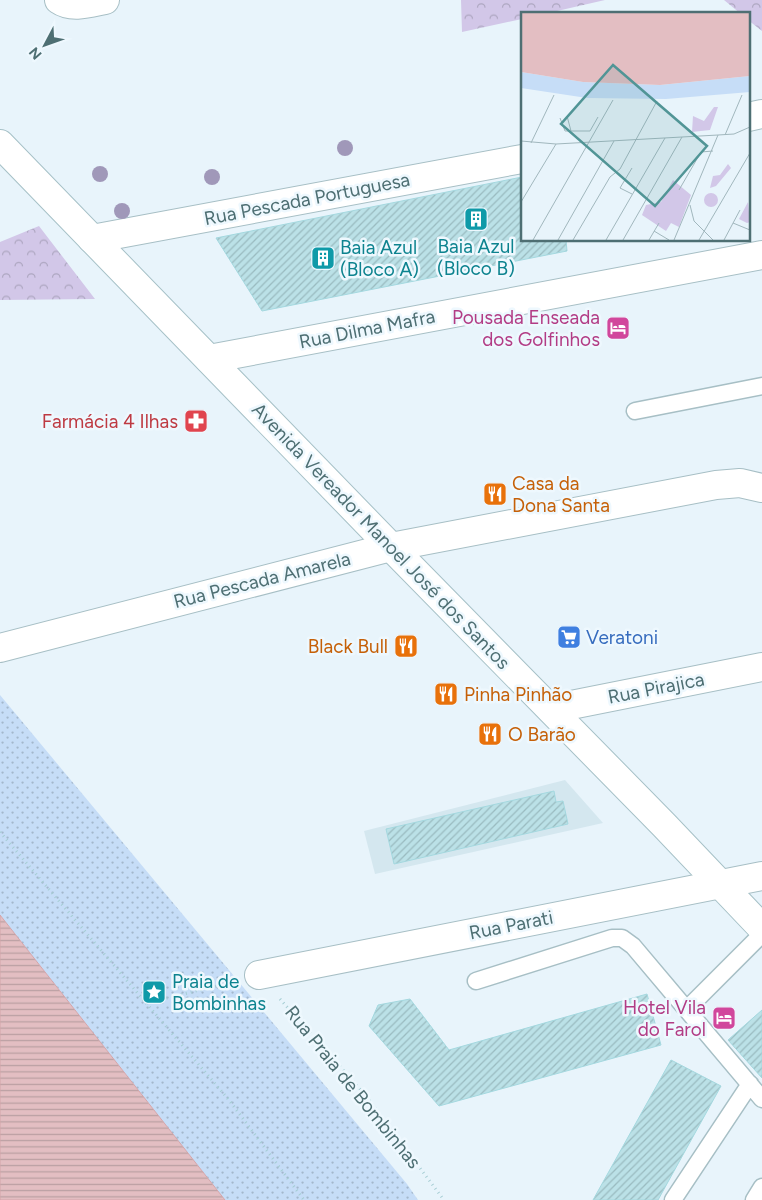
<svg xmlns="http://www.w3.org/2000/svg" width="762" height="1200" font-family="Figtree,sans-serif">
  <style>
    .residential { fill: #d4e7ef }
    .forest { fill: url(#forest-crowns) }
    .sand { fill: url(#sand-dots) }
    .water { fill: url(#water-rules); stroke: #d4a5aa }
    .building { fill: url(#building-hatch); stroke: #a4d8df }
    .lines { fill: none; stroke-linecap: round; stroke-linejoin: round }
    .lane-casing { stroke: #a7bfc5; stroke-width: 19 }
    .street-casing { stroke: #a7bfc5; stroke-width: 30 }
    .secondary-casing { stroke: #a6c1c7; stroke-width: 30 }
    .path { stroke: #a5cdd3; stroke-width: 3; stroke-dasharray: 1 4; stroke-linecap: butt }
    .lane { stroke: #fff; stroke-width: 16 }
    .street { stroke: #fff; stroke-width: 28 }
    .secondary { stroke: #fff; stroke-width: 28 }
    .tree { fill: #a098b9 }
    .labels { text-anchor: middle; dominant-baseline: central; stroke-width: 5; stroke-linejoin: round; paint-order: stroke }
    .street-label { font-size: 19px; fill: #4e6f73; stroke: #eef8fe }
    .culture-label { font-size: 19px; fill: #0d838f; stroke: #eef8fe; text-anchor: start }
    .hotel-label { font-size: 19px; fill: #b23c85; stroke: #eef8fe; text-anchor: end }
    .health-label { font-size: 19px; fill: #be3a42; stroke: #eef8fe; text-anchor: end }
    .food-label { font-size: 19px; fill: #c56008; stroke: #eef8fe; text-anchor: start }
    .shop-label { font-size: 19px; fill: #366cbe; stroke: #eef8fe; text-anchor: start }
    .inset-road { fill: none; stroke: #a1b7bd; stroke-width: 1 }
    .view { fill: #519596; fill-opacity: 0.15; stroke: #519596; stroke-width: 2.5 }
    .inset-edge { fill: none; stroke: #4e6f73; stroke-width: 2.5 }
  </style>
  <defs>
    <pattern id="forest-crowns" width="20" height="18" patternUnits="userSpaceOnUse" patternTransform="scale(1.25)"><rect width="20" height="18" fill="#d2c7e8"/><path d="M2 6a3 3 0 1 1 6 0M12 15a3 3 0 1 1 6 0" fill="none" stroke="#ada6c0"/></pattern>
    <pattern id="sand-dots" width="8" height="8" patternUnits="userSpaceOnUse" patternTransform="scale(1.25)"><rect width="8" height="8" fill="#c6ddf7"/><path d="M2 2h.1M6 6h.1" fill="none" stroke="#a3b7cc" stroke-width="1.8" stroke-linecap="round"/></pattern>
    <pattern id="water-rules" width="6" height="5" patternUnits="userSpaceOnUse" patternTransform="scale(1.25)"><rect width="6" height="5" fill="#e3bec2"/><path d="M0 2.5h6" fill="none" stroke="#ba9fa2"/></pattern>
    <pattern id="building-hatch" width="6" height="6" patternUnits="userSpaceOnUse" patternTransform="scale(1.25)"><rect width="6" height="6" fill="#bbe1e7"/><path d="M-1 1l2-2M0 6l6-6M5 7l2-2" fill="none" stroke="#9abbc0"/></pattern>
  </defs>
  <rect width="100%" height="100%" fill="#e8f4fb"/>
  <path class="residential" d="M565,780L603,823L375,874L364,831Z"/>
  <path class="forest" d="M461,0H605L544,14H522V19L462,32Z
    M724,0H762V31L748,20V14H741Z
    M39,226L95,299L0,300V242Z"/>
  <path class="sand" d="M0,695L407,1184L418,1200H225L0,915Z"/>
  <path class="water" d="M0,915L225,1200H0Z"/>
  <path class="building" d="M522,177V240H566L567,251L262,311L216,238Z
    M554,791L556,802L563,801L568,824L394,864L386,829Z
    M647,994L661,1045L439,1106L369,1026L378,1005L410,999L449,1050Z
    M762,1010V1078L728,1040Z
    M671,1060L721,1086L658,1200H593Z"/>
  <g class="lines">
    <g class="lane-casing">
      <path id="lane" d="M635,411L762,386
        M476,981L612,938H622L633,946L762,1099
        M687,1009L762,934
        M673,1200L750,1084
        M754,1200L762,1187"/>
    </g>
    <g class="street-casing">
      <path id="street" d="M59,0C72,9 90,3 105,0
        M748,117L762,114
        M92,239L522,159
        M209,359L762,255
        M0,648L391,547L716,485L740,483L762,488
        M551,709L762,667
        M259,975L762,876"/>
    </g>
    <g class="secondary-casing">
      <path id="secondary" d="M0,144L391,547L664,825L762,928"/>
    </g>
    <path class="path" d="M0,832L229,1100L304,1200
      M280,999L366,1096L444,1200
      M147,1003L233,982"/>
    <use href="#lane" class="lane"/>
    <use href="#street" class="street"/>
    <use href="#secondary" class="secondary"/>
  </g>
  <g class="tree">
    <circle cx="345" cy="148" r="8"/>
    <circle cx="100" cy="174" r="8"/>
    <circle cx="212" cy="177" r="8"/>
    <circle cx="122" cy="211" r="8"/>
  </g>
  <defs>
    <g id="building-square" transform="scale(1.25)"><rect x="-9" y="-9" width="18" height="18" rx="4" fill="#0f9aa8" stroke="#eef8fe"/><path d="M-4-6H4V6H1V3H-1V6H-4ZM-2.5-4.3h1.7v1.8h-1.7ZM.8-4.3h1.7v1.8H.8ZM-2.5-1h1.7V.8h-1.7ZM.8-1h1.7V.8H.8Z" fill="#fff"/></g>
    <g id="hotel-square" transform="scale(1.25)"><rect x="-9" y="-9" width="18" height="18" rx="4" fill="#d1479c" stroke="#eef8fe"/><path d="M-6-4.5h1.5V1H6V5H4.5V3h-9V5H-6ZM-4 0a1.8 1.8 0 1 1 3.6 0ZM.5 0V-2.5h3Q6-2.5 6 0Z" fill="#fff"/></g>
    <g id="pharmacy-square" transform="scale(1.25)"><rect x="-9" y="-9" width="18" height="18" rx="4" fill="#e0444e" stroke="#eef8fe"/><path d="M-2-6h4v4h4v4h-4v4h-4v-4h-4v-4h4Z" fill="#fff"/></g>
    <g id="restaurant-square" transform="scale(1.25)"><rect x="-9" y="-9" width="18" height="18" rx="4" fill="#e8710a" stroke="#eef8fe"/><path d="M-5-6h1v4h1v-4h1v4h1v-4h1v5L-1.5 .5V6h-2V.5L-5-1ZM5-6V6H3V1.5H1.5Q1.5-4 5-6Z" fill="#fff"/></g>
    <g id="supermarket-square" transform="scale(1.25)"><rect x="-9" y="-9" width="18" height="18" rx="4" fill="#3f7fe0" stroke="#eef8fe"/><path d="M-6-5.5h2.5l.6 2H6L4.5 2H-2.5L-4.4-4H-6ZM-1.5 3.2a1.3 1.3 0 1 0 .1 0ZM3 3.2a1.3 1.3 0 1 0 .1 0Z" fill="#fff"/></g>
    <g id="sight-square" transform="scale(1.25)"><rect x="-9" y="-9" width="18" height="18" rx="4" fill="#0f9aa8" stroke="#eef8fe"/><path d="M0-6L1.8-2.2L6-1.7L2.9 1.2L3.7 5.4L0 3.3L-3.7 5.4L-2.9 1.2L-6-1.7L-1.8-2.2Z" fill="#fff"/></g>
  </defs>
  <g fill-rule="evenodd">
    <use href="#building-square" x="476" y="219"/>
    <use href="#building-square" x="323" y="258"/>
    <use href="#hotel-square" x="618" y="328"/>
    <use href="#pharmacy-square" x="196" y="421"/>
    <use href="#restaurant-square" x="495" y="494"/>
    <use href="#supermarket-square" x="569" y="637"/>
    <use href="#restaurant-square" x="406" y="646"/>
    <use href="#restaurant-square" x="446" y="694"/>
    <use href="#restaurant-square" x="490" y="734"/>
    <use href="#sight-square" x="154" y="992"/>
    <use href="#hotel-square" x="724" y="1018"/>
  </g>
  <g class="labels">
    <g class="street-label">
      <text transform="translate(307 199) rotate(-11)">Rua Pescada Portuguesa</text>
      <text transform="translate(367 329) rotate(-11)">Rua Dilma Mafra</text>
      <text transform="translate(381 536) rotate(46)">Avenida Vereador Manoel José dos Santos</text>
      <text transform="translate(262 580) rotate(-14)">Rua Pescada Amarela</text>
      <text transform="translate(656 688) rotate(-11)">Rua Pirajica</text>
      <text transform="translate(511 925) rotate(-11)">Rua Parati</text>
      <text transform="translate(353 1087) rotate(51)">Rua Praia de Bombinhas</text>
    </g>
    <g class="culture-label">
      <text x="476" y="246" text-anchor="middle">Baia Azul<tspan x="476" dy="22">(Bloco B)</tspan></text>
      <text x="340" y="247">Baia Azul<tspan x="340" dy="22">(Bloco A)</tspan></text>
      <text x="172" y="981">Praia de<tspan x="172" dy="22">Bombinhas</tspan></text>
    </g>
    <g class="hotel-label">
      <text x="600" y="317">Pousada Enseada<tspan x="600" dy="22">dos Golfinhos</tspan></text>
      <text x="706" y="1007">Hotel Vila<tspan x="706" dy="22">do Farol</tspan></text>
    </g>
    <g class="health-label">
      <text x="178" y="421">Farmácia 4 Ilhas</text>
    </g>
    <g class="food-label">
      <text x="512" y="483">Casa da<tspan x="512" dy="22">Dona Santa</tspan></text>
      <text x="388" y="646" text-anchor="end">Black Bull</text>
      <text x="464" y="694">Pinha Pinhão</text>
      <text x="508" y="734">O Barão</text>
    </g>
    <g class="shop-label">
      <text x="586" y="637">Veratoni</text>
    </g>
  </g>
  <g transform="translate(521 12)">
    <rect width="229" height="229" fill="#e8f4fb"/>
    <path d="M193,95H197L189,118L171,120L172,104L183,109ZM207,152L210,156L195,174L189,176L192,164L199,163ZM152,168L170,183L158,215L150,211L145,219L121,203L125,193L140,190ZM183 188a7 7 0 1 1 14 0a7 7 0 1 1-14 0ZM227,190L229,210L226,211L218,207Z" fill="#d2c7e8"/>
    <path d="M0,60L62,70L139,73L229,64V80L145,87L66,86L0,76Z" fill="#c6ddf7"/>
    <path d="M0,1H229V64L139,73L62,70L0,60Z" fill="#e3bec2"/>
    <path class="inset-road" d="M46,104L50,119M39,106L44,119H69L77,105M204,123L221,83M0,129L35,132L197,123L213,122L229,115M10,131L33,83M111,156L99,176L111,182M158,178L180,140L192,139M0,190L35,132M169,193L173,209L192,228M212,211L229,218M133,219L148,228M12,228L92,88M37,228L93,129M52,228L89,165L99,157L136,89M85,228L144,126M102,228L161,125M128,228L138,211M153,228L197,123M178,228L229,141M203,228L219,198"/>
    <path class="view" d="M92,53L186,134L134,194L40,112Z"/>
    <rect width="229" height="229" class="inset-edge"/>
  </g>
  <g transform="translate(45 45) rotate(229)" stroke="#eef8fe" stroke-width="4" paint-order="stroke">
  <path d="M0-4L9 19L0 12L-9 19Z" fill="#4e6f73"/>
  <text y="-8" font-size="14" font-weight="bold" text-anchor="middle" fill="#4e6f73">N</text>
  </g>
</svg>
